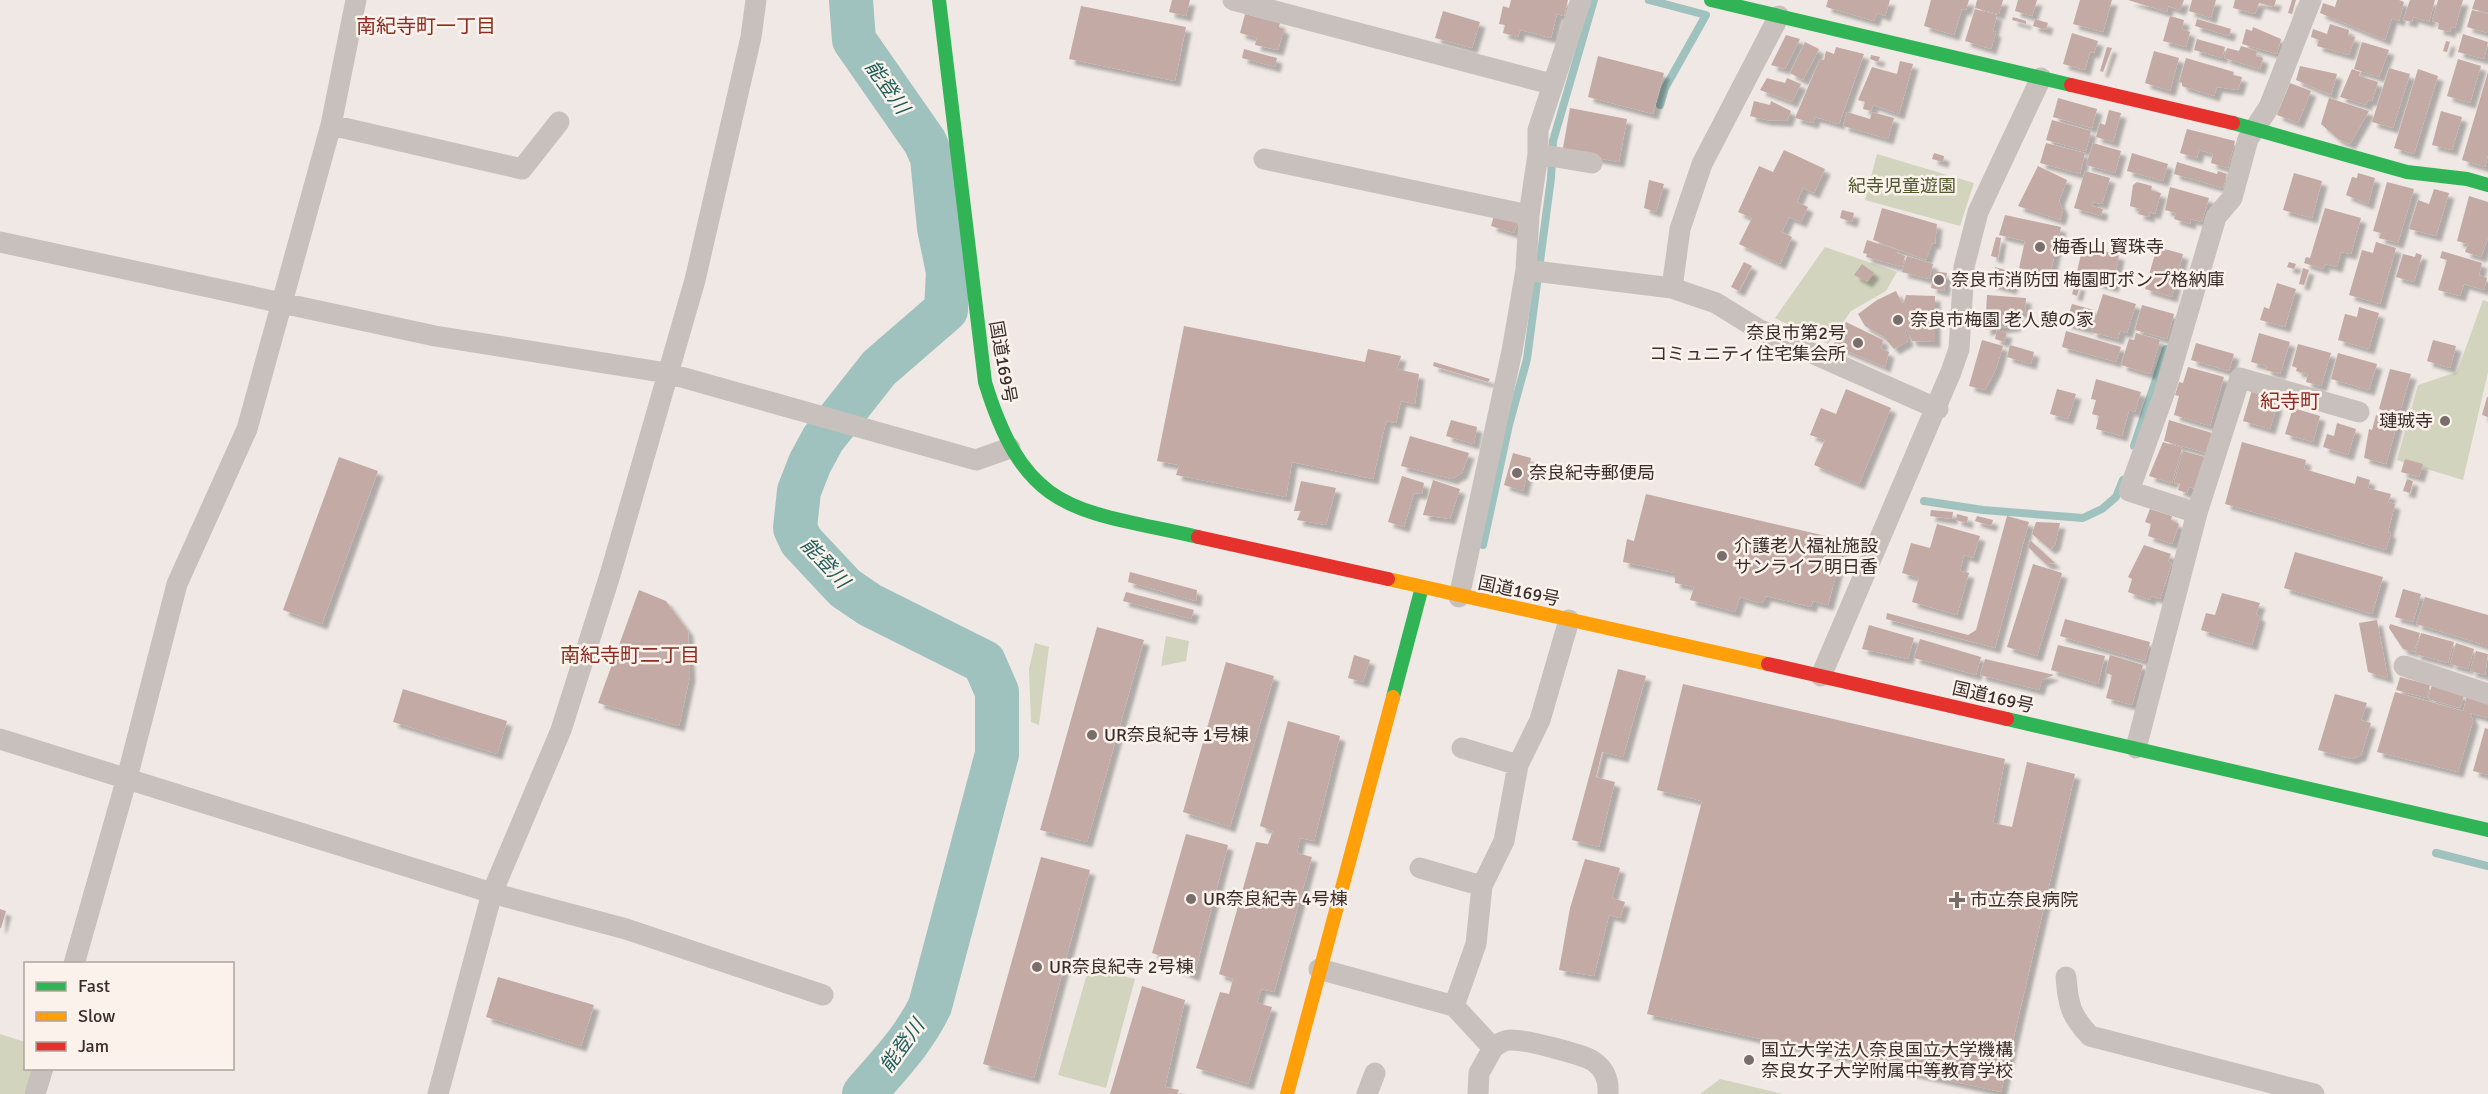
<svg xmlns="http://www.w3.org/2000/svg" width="2488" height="1094" font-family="Signika,'Noto Sans JP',sans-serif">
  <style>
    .green { fill: #d2d4be }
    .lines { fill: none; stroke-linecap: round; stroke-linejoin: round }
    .stream { stroke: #9fc2be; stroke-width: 8 }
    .river { stroke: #9fc2be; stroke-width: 44 }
    .building { fill: #c3aaa5; filter: url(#shadow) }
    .street { stroke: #c8c0bc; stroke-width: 21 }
    .fast { stroke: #30b455; stroke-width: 14 }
    .slow { stroke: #ff9f0a; stroke-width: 14 }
    .jam { stroke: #e5322d; stroke-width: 14 }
    .poi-dot { fill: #796e6b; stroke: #fbf2ec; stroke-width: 2 }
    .labels { text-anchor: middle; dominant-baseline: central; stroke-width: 5; stroke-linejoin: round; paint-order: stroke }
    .park-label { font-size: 18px; fill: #4e592d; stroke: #fbf2ec }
    .poi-label { font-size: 18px; fill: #3a2d2a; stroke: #fbf2ec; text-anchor: start }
    .street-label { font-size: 18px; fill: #3a2d2a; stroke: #fbf2ec }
    .neighbourhood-label { font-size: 20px; fill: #8b2d20; stroke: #fbf2ec }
    .water-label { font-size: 20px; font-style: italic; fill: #1d5d5a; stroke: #fbf2ec }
  </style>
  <defs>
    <filter id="shadow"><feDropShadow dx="5.5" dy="5.5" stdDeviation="1.5" flood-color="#0004"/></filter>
  </defs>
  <rect width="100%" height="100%" fill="#efe8e4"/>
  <path class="green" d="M1877,154L1974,183L1960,226L1865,200Z
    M1825,247L1897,272L1886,291L1851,311L1828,344L1775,318Z
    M2483,300L2488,302V372L2463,480L2397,460L2418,385L2457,372Z
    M1166,636L1189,641L1186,661L1161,666Z
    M1035,643L1049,647L1039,725L1031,722L1029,669Z
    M1089,967L1135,979L1106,1088L1058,1075Z
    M0,1034L25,1042L26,1068L33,1069L24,1094H0Z
    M1720,1079L1783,1094H1700Z"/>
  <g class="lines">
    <path class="stream" d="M1649,0L1706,15L1665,88L1660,105
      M2134,446L2166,349
      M1924,501L1983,510L2083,518L2102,509L2116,497L2123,480
      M1483,545L1509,425L1527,359L1551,178L1553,141L1594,0
      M2436,853L2488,866"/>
    <path class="river" d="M851,0L854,40L925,142L932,158L939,228L948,272L946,310L879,368L823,439L810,463L799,491L795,528L801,541L845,588L870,605L984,662L997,692V754L930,1006C913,1041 889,1065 864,1094"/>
  </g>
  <path class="building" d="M1172,0H1190L1186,16L1169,12Z
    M1511,0H1568L1564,16L1557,14L1551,38L1520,30L1518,37L1503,33L1505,25L1499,24L1503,6L1509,8Z
    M1828,0H1890L1885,16L1877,13L1874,21L1826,7Z
    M1931,0H1969L1966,10L1962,9L1954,35L1924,26Z
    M1977,0H2003L1999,14L1975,8Z
    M2018,0H2037L2032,16L2015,11Z
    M2080,0H2112L2103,32L2073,24Z
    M2128,0H2184L2180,10L2168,6L2167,12Z
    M2192,0H2216L2211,18L2189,11Z
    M2235,0H2276L2274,7L2259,3L2255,14L2233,8Z
    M2292,0H2296L2292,14L2288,13Z
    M2337,0H2399L2404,2L2399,21L2392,18L2385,40L2320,13L2323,3L2335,7Z
    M2410,0H2435L2429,22L2413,17L2412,22L2403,20Z
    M2438,0H2463L2455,28L2451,27L2450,32L2438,29L2439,23L2432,21Z
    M2475,0H2488V13L2472,9Z
    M1081,6L1186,27L1175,81L1069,59Z
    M1975,9L1997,15L1993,31L1996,32L1991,49L1965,41Z
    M2472,10L2488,14V33L2467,27Z
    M1443,11L1480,22L1472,48L1435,38Z
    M1245,14L1280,23L1279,27L1284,29L1278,50L1255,45L1257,38L1240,33Z
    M2170,16L2184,20L2182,29L2190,32L2186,47L2163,41Z
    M2013,17L2026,21V24L2012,20Z
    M2035,19L2048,23L2046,30L2033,26Z
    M2197,19L2231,29L2229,36L2195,26Z
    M2330,24L2349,30L2348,36L2355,37L2349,55L2317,46L2319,40L2311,37L2313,29L2327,34Z
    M2253,27L2281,39L2277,54L2242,44L2246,29L2252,31Z
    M2072,33L2098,41L2094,53L2090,52L2085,70L2063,64Z
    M2463,34L2488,42L2484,59L2458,52Z
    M1786,35L1800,39L1785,69L1771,65Z
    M2197,39L2225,47L2222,58L2194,50Z
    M2446,41L2450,42L2447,52L2443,51Z
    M1805,42L1819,49L1803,80L1790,73Z
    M2362,42L2389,50L2379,77L2354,69Z
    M2241,46L2257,51L2256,56L2263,58L2260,69L2224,58L2227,48L2239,51Z
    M1836,47L1864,54L1839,124L1815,117L1813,123L1795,118L1820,59L1824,60L1826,51L1834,54Z
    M2107,47L2112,48L2103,72L2100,71Z
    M1244,49L1277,58L1275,67L1242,58Z
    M2154,51L2179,58L2170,91L2145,83Z
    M1871,55L1880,57L1878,62L1870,59Z
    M1598,56L1664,73L1653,114L1588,97Z
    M2186,58L2234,72L2233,75L2242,77L2238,90L2217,87L2214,96L2182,86V83L2179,82Z
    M2458,59L2481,66L2470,103L2447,96Z
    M1900,61L1913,64L1899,114L1873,105L1871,111L1863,109L1865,102L1858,100L1872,67L1897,74Z
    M2300,66L2337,74L2331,95L2296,80Z
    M2389,68L2410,74L2393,128L2372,122Z
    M2352,69L2360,72L2359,76L2378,82L2372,101L2368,100L2366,105L2340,97Z
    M2418,69L2438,76L2414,154L2394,148Z
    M2488,72V155L2485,167L2462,160Z
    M1767,78L1785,83L1787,78L1801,84L1792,102L1760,90Z
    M2290,83L2311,91L2298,123L2277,115Z
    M2058,98L2097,109L2092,128L2053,117Z
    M2329,98L2369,111L2350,144L2338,139L2321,124Z
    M1754,101L1770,105L1771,101L1791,111L1787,121L1766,120L1750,116Z
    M1570,108L1627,119L1619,162L1581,155L1563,148Z
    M2109,110L2121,113L2113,142L2096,137L2100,123L2105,125Z
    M2441,111L2462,117L2452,150L2432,145Z
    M1847,112L1870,119L1872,112L1894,118L1888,139L1843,126Z
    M2052,120L2091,131L2086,151L2046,140Z
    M2187,129L2235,141L2228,168L2211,163L2213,154L2199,150L2197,158L2180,153Z
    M2046,143L2085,153L2080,174L2040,163Z
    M2093,143L2121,151L2115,173L2086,165Z
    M1784,150L1825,169L1814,193L1803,188L1797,202L1808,207L1801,222L1789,217L1782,232L1792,237L1780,264L1739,244L1752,218L1738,212L1759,166L1773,172Z
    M1934,153L1944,156L1943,162L1932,159Z
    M2132,153L2168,164L2163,181L2127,171Z
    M2177,162L2217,174L2218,171L2227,174L2223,188L2174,174Z
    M2038,166L2067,180L2059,201L2063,210L2060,220L2018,206Z
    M2085,171L2110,178L2102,204L2093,202L2092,206L2103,209L2101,216L2074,208Z
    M2294,173L2322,181L2312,218L2283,210Z
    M2358,173L2375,178L2368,204L2346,195L2352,177L2357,178Z
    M1649,180L1664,184L1656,212L1644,208Z
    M2137,182L2152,186L2151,190L2161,193L2155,214L2150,212L2149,217L2138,214L2140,209L2130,206L2133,185Z
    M2387,182L2414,189L2398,243L2379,238L2381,233L2373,231Z
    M2170,187L2209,198L2202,222L2191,219L2190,224L2174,219L2176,213L2165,210Z
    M2434,189L2449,193L2436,236L2409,229L2418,200L2429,204Z
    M2469,196L2488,202V238L2481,257L2465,252L2468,244L2457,241Z
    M1882,208L1937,224L1935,244L1932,243L1926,260L1873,240Z
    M2325,208L2361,218L2351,254L2341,252L2337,267L2325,264L2323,269L2304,263L2306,257L2310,258Z
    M1842,210L1854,213L1852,222L1840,218Z
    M1495,212L1519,219L1514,233L1491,226Z
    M2005,215L2061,227L2050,275L2045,274L2044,279L2030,275L2031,271L2019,268L2025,241L1999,235Z
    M1996,237L2001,238L1998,258L1991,256Z
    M1867,240L1898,250L1897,253L1905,256L1902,267L1866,257L1867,254L1863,253Z
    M2376,242L2396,248L2380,304L2349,295L2362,250L2373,253Z
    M2083,245L2119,255L2113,287L2076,276Z
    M2154,246L2183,254L2172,297L2145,289L2155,254L2152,253Z
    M2442,251L2482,263L2479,275L2487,278L2484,290L2464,284L2460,296L2438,290L2447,260L2440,258Z
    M2416,253L2422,255L2414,282L2396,277L2403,254L2415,257Z
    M1907,256L1933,264L1929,279L1902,272Z
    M1744,262L1752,266L1739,291L1731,287Z
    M2289,262L2296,264L2294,269L2287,267Z
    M1862,264L1874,273L1867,282L1854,275Z
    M1995,267L2016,273L2011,289L1990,283Z
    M2303,268L2309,270L2304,285L2299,284Z
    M1934,271L1947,273L1944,291L1931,288Z
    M2277,283L2296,289L2285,327L2260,320L2264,307L2269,309Z
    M2075,284L2080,285L2077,296L2072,294Z
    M1896,291L1902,303L1904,302L1906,295L1935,296V342L1912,341L1907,330L1905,331L1908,341L1894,349L1884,337L1865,326L1858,314L1877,300Z
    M2103,294L2136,304L2127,333L2120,331L2118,339L2091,332Z
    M1987,295L2026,298L2025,314L2018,311L2015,326L1985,330Z
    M2072,304L2094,310L2089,329L2066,323Z
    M2142,305L2174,314L2167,339L2135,330Z
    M2359,307L2379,313L2369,349L2338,340L2345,314L2357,317Z
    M1846,322L1883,340L1881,349L1889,352L1885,367L1833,345Z
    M1184,326L1365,362L1368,349L1401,356L1397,369L1419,374L1415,404L1401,401L1396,423L1386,421L1373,479L1292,462L1286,497L1176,475L1179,465L1157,461Z
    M1997,330L2007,333L2004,342L1995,339Z
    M2066,331L2121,347L2116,362L2062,347Z
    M2136,333L2160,340L2150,374L2121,365L2129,339L2134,340Z
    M2259,333L2290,342L2280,374L2266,370L2267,366L2251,362Z
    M1982,340L2003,346L1996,369L1985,390L1969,386Z
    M2433,340L2456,346L2450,368L2427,361Z
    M2196,343L2234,354L2229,371L2191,360Z
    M2298,344L2331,353L2321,386L2306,382L2308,374L2296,371L2297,368L2292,366Z
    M2010,345L2034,352L2031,364L2007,357Z
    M2338,353L2377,364L2369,390L2331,379Z
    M1434,362L1490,379L1488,382L1433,366Z
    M2188,367L2224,377L2210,426L2174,415L2179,396L2175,395L2179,382L2183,383Z
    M2390,369L2411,374L2399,415L2379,409Z
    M2096,379L2141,392L2135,412L2129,410L2122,436L2096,429L2099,416L2092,414L2096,400L2091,399Z
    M1846,389L1891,408L1859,484L1814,465L1825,440L1810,435L1821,408L1836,414Z
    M2057,389L2076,394L2068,419L2050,414Z
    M2252,390L2272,396L2270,403L2277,405L2270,429L2243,421Z
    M2487,397H2488V417L2482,415Z
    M2293,408L2320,416L2313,442L2285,434Z
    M2376,415L2398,421L2386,464L2364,458L2369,429L2372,430Z
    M1451,420L1477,427L1474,444L1446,436Z
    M2169,420L2212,433L2206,453L2164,441Z
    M2337,423L2356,429L2348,455L2323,447L2327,434L2334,436Z
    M1410,436L1469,453L1462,473L1452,479L1401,466Z
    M2163,442L2182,448L2172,483L2149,476Z
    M2242,442L2306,460L2304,469L2355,484L2357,476L2370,480L2368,488L2391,494L2388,502L2395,504L2388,532L2391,533L2386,550L2225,504Z
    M2183,451L2205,457L2196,489L2189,487L2187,493L2178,490L2180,484L2174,483Z
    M1513,453L1531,458L1523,491L1504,485Z
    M339,457L378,471L322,624L283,610Z
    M2405,459L2423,464L2419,477L2401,472Z
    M1402,476L1424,483L1422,494L1414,493L1404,527L1388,522Z
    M2407,479L2413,481L2410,493L2403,491Z
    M1433,480L1460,489L1450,519L1423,515Z
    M1301,481L1336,488L1326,525L1297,520L1301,511H1294Z
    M1646,494L1826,536L1818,563L1825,566L1833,538L1845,541L1828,605L1813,601L1811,607L1766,596L1763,602L1759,603L1740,597L1735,612L1690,600L1694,587L1675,583V573L1623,562L1627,539L1634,541Z
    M2150,509L2172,516L2171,520L2179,524L2172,544L2148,536L2151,524L2145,522Z
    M1931,510L1953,512L1952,519L1930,516Z
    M1957,514L1968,517L1967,523L1956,520Z
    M1977,516L1993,520L1991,526L1975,521Z
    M2007,516L2029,522L1995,648L1886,619L1887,613L1968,635L1976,630Z
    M2036,522L2060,523L2055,545L2050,549L2032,534Z
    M1937,524L1980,536L1973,558L1964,555L1960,571L1969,573L1957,615L1912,602L1919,578L1902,573L1911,543L1930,548Z
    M2030,540L2055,563L2046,564L2028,547Z
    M2144,545L2171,554L2168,561L2172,563L2160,599L2151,596L2150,600L2128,592L2132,579L2128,577Z
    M2295,552L2383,577L2372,614L2284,588Z
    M2033,564L2062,573L2037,656L2007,647Z
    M1130,572L1197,590L1196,601L1128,582Z
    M2403,589L2421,594L2413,622L2395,617Z
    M639,590L666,601L688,631L690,676L679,726L598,703Z
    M1126,592L1194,610L1191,619L1123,601Z
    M2222,593L2260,603L2256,614L2260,617L2252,645L2201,630L2206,613L2215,615Z
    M2425,597L2488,615V646L2416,624Z
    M2065,619L2150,642L2145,661L2060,636Z
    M2377,620L2388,678L2368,672L2359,623Z
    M2390,624L2420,633L2414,652L2403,649L2389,628Z
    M1869,625L1914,638L1908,659L1862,649Z
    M1097,627L1144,640L1087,842L1040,830Z
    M2421,633L2454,642L2448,663L2415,654Z
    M1920,639L1981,657L1976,675L1914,658Z
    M2456,643L2474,649L2468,669L2450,664Z
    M2058,645L2105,656L2098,684L2051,670Z
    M2476,651L2488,654L2485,675L2470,671Z
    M1354,655L1370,660L1363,682L1348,678Z
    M2110,655L2143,665L2132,705L2106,698L2112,675L2105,673Z
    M1985,659L2054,675L2042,680L2039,690L1980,675Z
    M1226,662L1274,676L1230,827L1183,812Z
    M1618,669L1646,676L1623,757L1602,752L1596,777L1615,782L1599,847L1572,840Z
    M2400,677L2430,685L2427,698L2396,690Z
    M1683,684L2005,759L1993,823L2012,827L2027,762L2075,774L2001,1092L1647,1014L1702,801L1657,790Z
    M2432,685L2464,695L2460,708L2428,699Z
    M403,689L507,721L497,754L393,722Z
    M2395,692L2463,711L2467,696L2488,702V718L2470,713L2473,721L2458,772L2377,752Z
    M2335,694L2367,703L2361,720L2371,723L2361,755L2352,759L2318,750Z
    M1288,721L1340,736L1314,841L1300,838L1297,853L1312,857L1274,992L1261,989L1257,1003L1272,1007L1248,1084L1196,1068L1220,992L1229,994L1233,979L1219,974L1256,842L1268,844L1273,831L1260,826Z
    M2485,728L2488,729V775L2473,771Z
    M1186,834L1228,845L1194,976L1176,968V961L1152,953Z
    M1041,857L1090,870L1034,1078L983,1064Z
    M1585,859L1620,868L1612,898L1625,902L1620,918L1609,915L1594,976L1559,970L1570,908Z
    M0,909L6,911L1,928H0Z
    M498,977L594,1005L581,1046L486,1017Z
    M1142,986L1185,1000L1165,1087L1179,1090L1177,1094H1110Z"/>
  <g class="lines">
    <path class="street" d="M1233,0L1551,84
      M331,125L522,169L559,122
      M1538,154L1592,163
      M1264,159L1529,215
      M0,242L435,336L667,373L976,460L1010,448
      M1526,270L1672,288L1716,303L1758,329L1938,409
      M1672,288L1680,229L1702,164L1779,16
      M2197,513L2240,378L2359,412
      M1459,597L1512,351L1526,270L1529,215L1538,154V130L1581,0
      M2404,666L2488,694
      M1821,676L1951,372L1959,349L1964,267L1978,212L2041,78
      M0,739L492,893L626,929L823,995
      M1462,748L1518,765
      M2136,748L2197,513L2129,491L2164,394L2216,217L2232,198L2248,139L2269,107L2311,0
      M1420,868L1482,886
      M74,964L127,778L177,584L247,429L331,125L356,0
      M1319,969L1454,1006L1493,1048C1498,1044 1504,1040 1510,1040C1523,1039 1582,1054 1593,1061C1605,1069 1609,1081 1608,1094
      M2066,977C2068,1005 2071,1016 2090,1036L2314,1094
      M1454,1006L1476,944L1482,886L1504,841L1518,765L1540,720L1569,620
      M35,1094L43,1068
      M438,1094L492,893L561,730L610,575L695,280L751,37L756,0
      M1367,1094L1375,1073
      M1478,1094L1479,1073L1493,1048"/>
    <path class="fast" d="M939,0L985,382C1026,516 1076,509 1198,537
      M1711,0L2071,85
      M2233,123L2407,172L2467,179L2488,185
      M1393,697L1422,587
      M2007,719L2488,830"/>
    <path class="slow" d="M1388,579L1768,664
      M1287,1094L1393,697"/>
    <path class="jam" d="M2071,85L2233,123
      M1198,537L1388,579
      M1768,664L2007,719"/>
  </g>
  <g class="poi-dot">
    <circle cx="2040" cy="247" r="6"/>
    <circle cx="1939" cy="280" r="6"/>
    <circle cx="1898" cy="320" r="6"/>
    <circle cx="1858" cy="343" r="6"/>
    <circle cx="2445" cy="421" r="6"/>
    <circle cx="1517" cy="473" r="6"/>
    <circle cx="1722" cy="556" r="6"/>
    <circle cx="1092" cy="735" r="6"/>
    <circle cx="1191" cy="899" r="6"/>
    <path d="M1954 891h6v6h6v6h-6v6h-6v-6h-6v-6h6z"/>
    <circle cx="1037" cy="967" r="6"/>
    <circle cx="1749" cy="1060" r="6"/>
  </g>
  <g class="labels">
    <g class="park-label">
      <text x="1902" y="186">紀寺児童遊園</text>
    </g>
    <g class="poi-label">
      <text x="2052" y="247">梅香山 寳珠寺</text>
      <text x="1951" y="280">奈良市消防団 梅園町ポンプ格納庫</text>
      <text x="1910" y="320">奈良市梅園 老人憩の家</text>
      <text x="1846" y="333" text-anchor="end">奈良市第2号<tspan x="1846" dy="21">コミュニティ住宅集会所</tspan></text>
      <text x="2433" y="421" text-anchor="end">璉珹寺</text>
      <text x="1529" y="473">奈良紀寺郵便局</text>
      <text x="1734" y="546">介護老人福祉施設<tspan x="1734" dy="21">サンライフ明日香</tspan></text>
      <text x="1104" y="735">UR奈良紀寺 1号棟</text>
      <text x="1203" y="899">UR奈良紀寺 4号棟</text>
      <text x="1970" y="900">市立奈良病院</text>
      <text x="1049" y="967">UR奈良紀寺 2号棟</text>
      <text x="1761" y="1050">国立大学法人奈良国立大学機構<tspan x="1761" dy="21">奈良女子大学附属中等教育学校</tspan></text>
    </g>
    <g class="street-label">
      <text transform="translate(1003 362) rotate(80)">国道169号</text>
      <text transform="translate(1519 591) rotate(12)">国道169号</text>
      <text transform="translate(1993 697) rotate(13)">国道169号</text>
    </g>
    <g class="neighbourhood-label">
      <text x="426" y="26">南紀寺町一丁目</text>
      <text x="2290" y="401">紀寺町</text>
      <text x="630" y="655">南紀寺町二丁目</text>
    </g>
    <g class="water-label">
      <text transform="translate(887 87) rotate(55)">能登川</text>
      <text transform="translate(825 563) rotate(47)">能登川</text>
      <text transform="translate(902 1046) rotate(-54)">能登川</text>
    </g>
  </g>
  <rect x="24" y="962" width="210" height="108" fill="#fbf2ec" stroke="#aea39e" stroke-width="1.5"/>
  <rect x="36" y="982" width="30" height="9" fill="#30b455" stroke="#aea39e" stroke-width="1.5"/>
  <text x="78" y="992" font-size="18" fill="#3a2d2a">Fast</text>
  <rect x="36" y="1012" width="30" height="9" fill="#ff9f0a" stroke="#aea39e" stroke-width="1.5"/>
  <text x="78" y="1022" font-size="18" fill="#3a2d2a">Slow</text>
  <rect x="36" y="1042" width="30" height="9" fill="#e5322d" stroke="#aea39e" stroke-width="1.5"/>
  <text x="78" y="1052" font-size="18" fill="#3a2d2a">Jam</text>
</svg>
